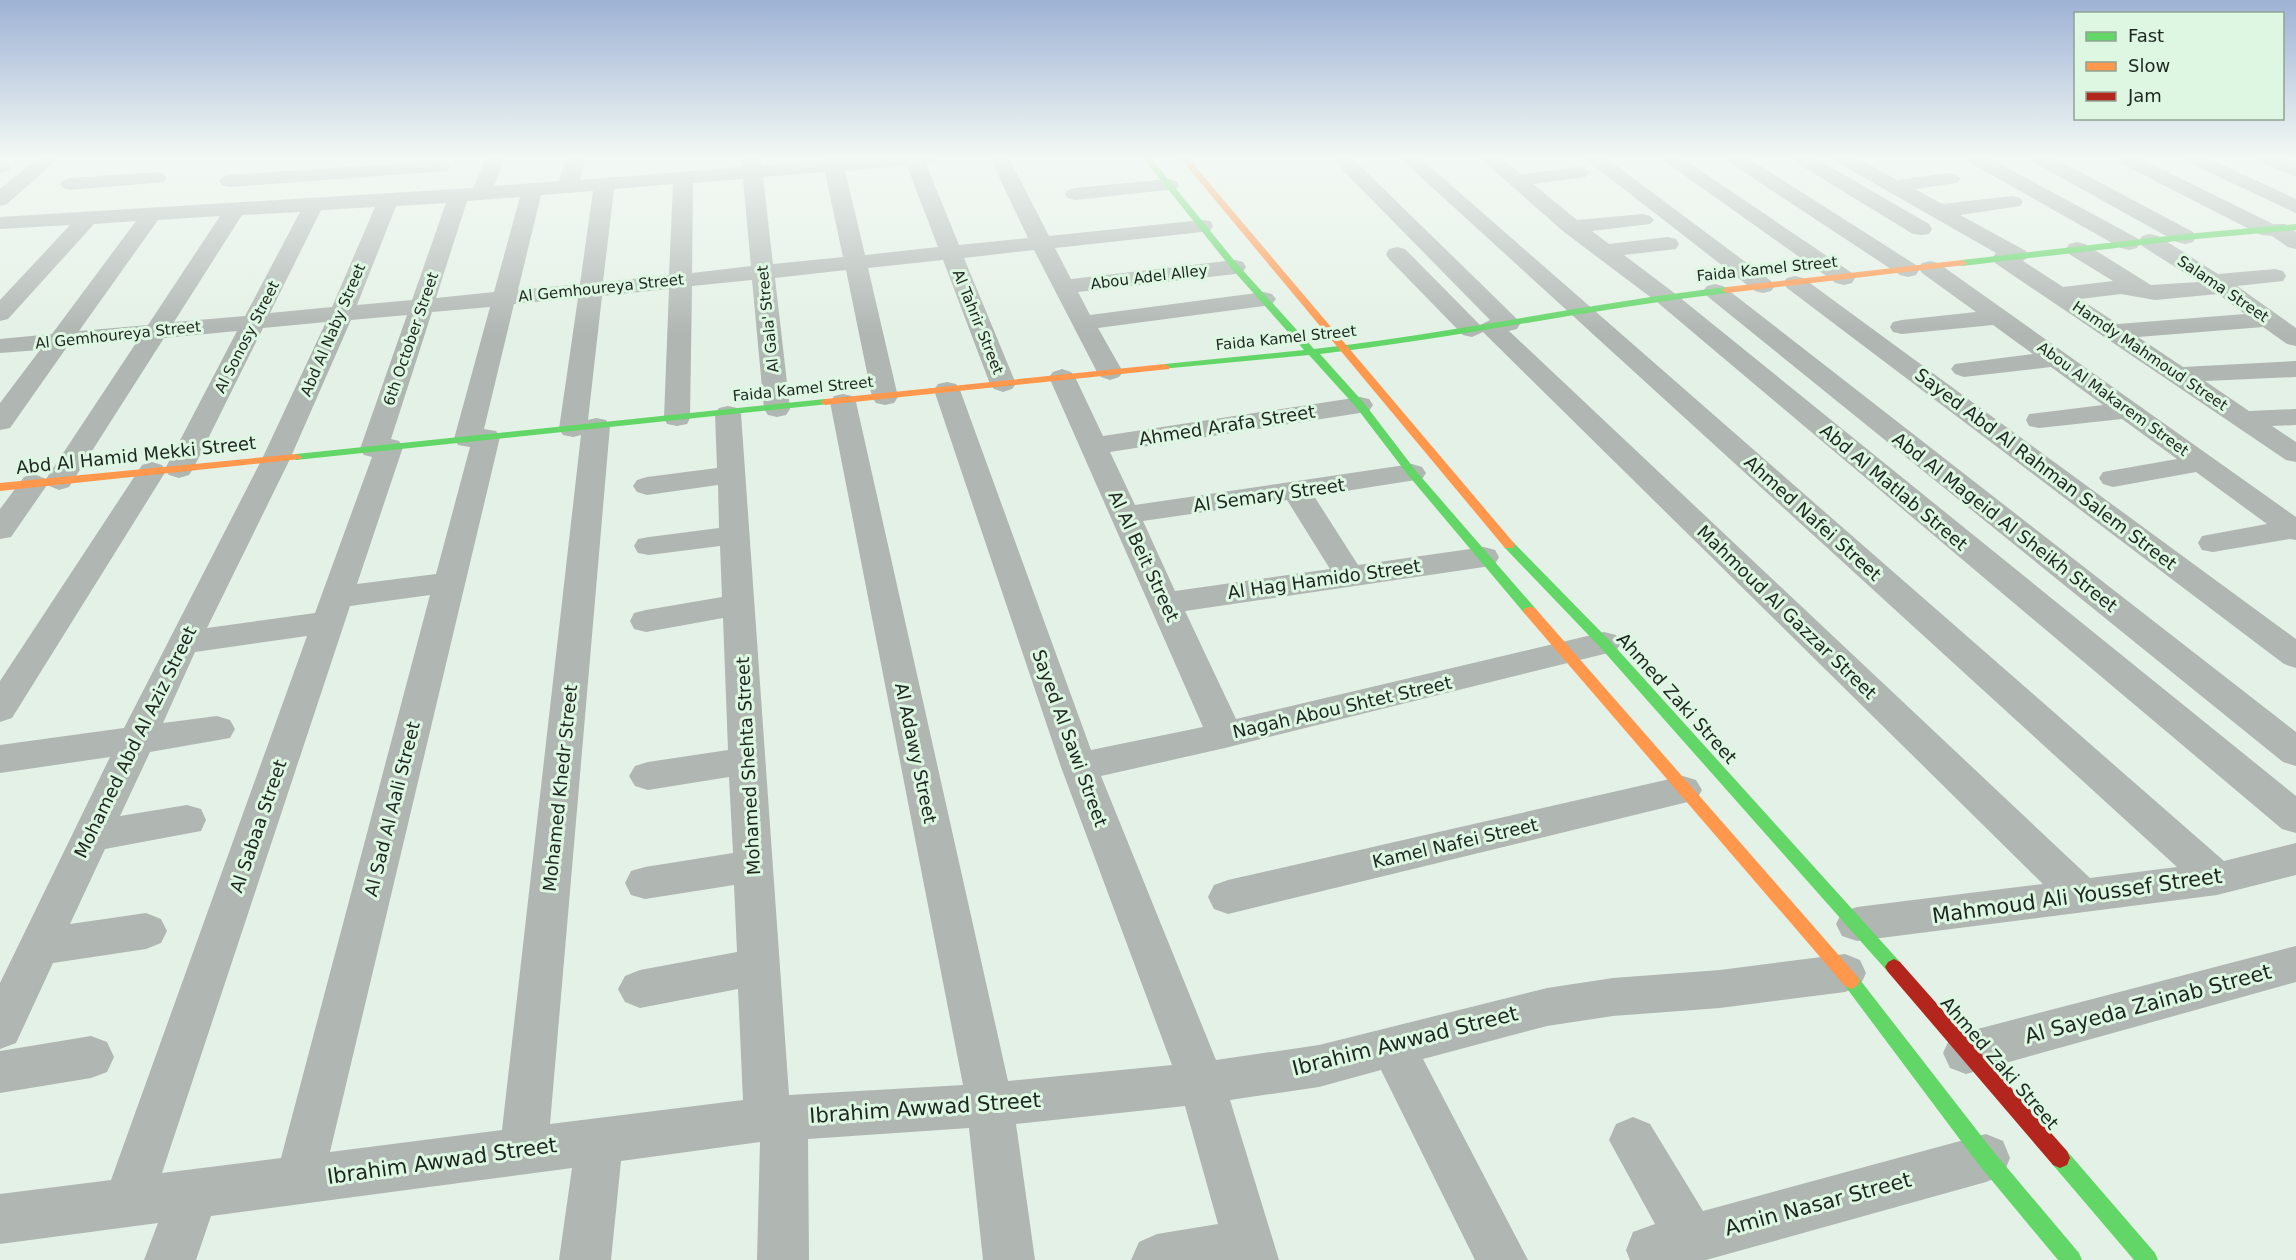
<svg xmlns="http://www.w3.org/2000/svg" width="2296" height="1260" font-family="'DejaVu Sans',sans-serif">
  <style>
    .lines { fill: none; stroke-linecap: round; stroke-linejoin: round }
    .street { fill: #b0b6b1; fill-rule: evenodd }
    .fast { fill: #63d668; fill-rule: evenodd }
    .slow { fill: #ff974d; fill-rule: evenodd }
    .jam { fill: #b3261e; fill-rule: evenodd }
    .labels { text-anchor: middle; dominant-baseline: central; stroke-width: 6; stroke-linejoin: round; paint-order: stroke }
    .far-street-label { font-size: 15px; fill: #1c251e; stroke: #def7e2 }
    .street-label { font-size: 18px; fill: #1c251e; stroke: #def7e2 }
    .near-street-label { font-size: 21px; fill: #1c251e; stroke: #def7e2 }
  </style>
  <rect width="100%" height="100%" fill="#e4f1e6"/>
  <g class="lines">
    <path class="street" d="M38,158H59L7,204L0,206V189Z
      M486,158H505L494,186L559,181L566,158H585L580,180L742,167V158H760L762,165L823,161V158H939L937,162L926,164L959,245L1028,238L990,158H1009L1049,236L1202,220L1210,221L1213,226L1210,231L1202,232L1055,248L1071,279L1235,260L1243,262L1246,267L1243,272L1235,274L1078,292L1090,315L1264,292L1272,294L1276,299L1272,304L1264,306L1098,328L1123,372L1119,377L1110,380L1101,377L1097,372L1034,250L964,258L1016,384L1012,389L1003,392L994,389L990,384L943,260L868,268L898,397L894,403L885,405L876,403L872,397L846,270L775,278L790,409L786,415L777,417L768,415L764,409L752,280L692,286L690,418L687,424L677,426L667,424L664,418L669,289L602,296L588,420L596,418L606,420L610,426L550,1124L743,1100L738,989L640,1008L625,1002L618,989L625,976L640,970L737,952L734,885L645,899L631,895L625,883L631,871L645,867L733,853L729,777L648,790L635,786L629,776L635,766L648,762L728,750L723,618L646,632L634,629L630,621L634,613L646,610L722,597L720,546L649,555L638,553L634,546L638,539L649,537L719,528L718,485L647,495L637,492L633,486L637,480L647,477L717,468L715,414L719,408L728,406L737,408L741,414L789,1095L963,1085L830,402L834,396L843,394L852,396L856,402L1008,1081L1172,1065L1061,767L934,390L938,384L947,382L956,384L960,390L1091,750L1203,727L1049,377L1053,372L1062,369L1071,372L1075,377L1103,436L1360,397L1369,399L1373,405L1369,411L1360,413L1110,452L1135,505L1412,464L1422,467L1426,473L1422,479L1314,496L1358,565L1484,547L1495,550L1499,557L1495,564L1484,567L1185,611L1236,719L1604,632L1616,635L1621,643L1616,651L1604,654L1225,748L1101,776L1216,1060L1319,1045L1547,988L1613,978L1720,970L1845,954L1860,960L1866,973L1860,986L1845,992L1720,1008L1613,1016L1547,1026L1423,1059L1528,1260H1475L1381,1070L1319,1087L1230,1100L1279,1260H1131L1139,1242L1157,1234L1218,1224L1185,1106L1016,1124L1035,1260H983L969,1128L808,1139L809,1260H757L760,1142L621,1161L611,1260H559L572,1168L211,1216L196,1260H144L158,1223L0,1244V1194L111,1180L307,636L195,652L163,723L217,716L230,720L235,729L230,738L150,752L120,816L187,805L201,809L206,820L201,831L105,849L70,924L146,913L161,919L167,931L161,943L146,949L53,963L16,1043L0,1049V983L110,757L0,773V745L124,728L262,459L326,322L263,328L193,469L189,475L179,478L169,475L166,471L12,718L0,722V681L142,465L152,462L162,465L165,469L237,331L164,338L69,487L59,490L47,485L11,537L0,539V509L24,477L34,474L46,479L138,340L67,347L10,428L0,430V403L40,350L0,353V339L52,334L136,221L94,224L8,319L0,321V300L70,225L0,229V217L473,188ZM907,166L938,247L865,255L845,171ZM825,172L843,257L773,264L763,177ZM743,179L751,266L692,273L693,183ZM673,184L669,275L603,282L614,189ZM593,191L580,284L518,290L541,195ZM520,197L494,292L436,298L467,201ZM446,203L412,300L357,305L396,206ZM375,207L332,307L270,313L321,210ZM300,212L245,316L174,322L242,215ZM220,216L148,325L79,331L158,220ZM578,298L559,429L563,435L573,437L581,435L502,1130L330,1152L500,437L496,431L484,429L514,304ZM490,307L454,439L458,445L470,447L436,574L357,584L403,447L399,441L391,439L432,312ZM407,315L360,449L364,455L372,457L315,613L207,628L290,459L351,320ZM1287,500L1330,569L1175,591L1143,521ZM430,595L281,1158L162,1173L350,606Z
      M1331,158H1352L1517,319L1520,324L1517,329L1509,331L2090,878L2177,867L1400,158H1420L2224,861L2296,843V875L2217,895L1857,941L1842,936L1836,924L1842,912L1857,907L2043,884L1483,332L1472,337L1463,335L1389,259L1386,254L1389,249L1397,247L1405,249L1480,325L1490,320Z
      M1480,158H1501L1521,174L1579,167L1586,169L1589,173L1586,177L1533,184L1577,220L1643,214L1650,216L1654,220L1650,224L1592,231L1609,244L1668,237L1676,239L1679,244L1676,249L1624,255L1673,292L2296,796V833L2282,829L1657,302L1564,232Z
      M1584,158H1606L1771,281L1775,286L1771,291L1763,293L1755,291Z
      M1660,158H1682L1852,273L1855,278L1852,283L1844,285L1836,283Z
      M1726,158H1748L1916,265L1919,270L1916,275L1908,277L1900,275L1729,162Z
      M1792,158H1815L1929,224L1932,229L1929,234L1921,235L1913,234L1795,162Z
      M1834,158H1857L1897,180L1950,173L1957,175L1960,179L1957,183L1915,189L1942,204L2013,196L2020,198L2023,202L2020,206L1960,215L2026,251L2029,256L2023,261L2063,287L2113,281L2069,254L2066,249L2069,244L2077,242L2085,244L2151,285L2199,282L2142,246L2139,241L2142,236L2150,234L2158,236L2218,274L2275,269L2283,271L2286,276L2283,281L2237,286L2296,328V346L2287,344L2263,327L2138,337L2183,367L2296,361V377L2205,381L2249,411L2296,409V425L2272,426L2296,442V462L2286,460L1995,263L1992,258L1996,253L1837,162ZM2121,294L2155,300L2218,294L2245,314L2118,324L2080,299Z
      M1966,158H1989L2137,238L2140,243L2137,248L2129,250L2121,248L1969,162Z
      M2030,158H2054L2193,232L2196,237L2193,242L2185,244L2177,242L2033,162Z
      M2115,158H2139L2273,224H2285L2296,232V249L2288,247L2272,236L2261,235L2118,162Z
      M2184,158H2208L2296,199V213L2187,162Z
      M2257,158H2282L2296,164V177L2260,162Z
      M0,161L8,163L11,167L8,171L0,173Z
      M440,161L447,163L450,167L447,171L229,187L222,185L219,181L222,177L229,175Z
      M157,172L164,174L167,178L164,182L70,190L63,188L60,184L63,180L70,178Z
      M1169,179L1176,181L1179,185L1176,189L1075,200L1068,198L1065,194L1068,190L1075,188Z
      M1930,261L1938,263L2296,517V540L2290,539L2213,552L2202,550L2198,543L2202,536L2267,524L2196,472L2113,487L2103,484L2099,478L2103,472L2177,459L2122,419L2039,428L2029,426L2026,420L2029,414L2103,405L2051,367L1964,377L1955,374L1951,369L1955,364L2033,354L1993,325L1902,334L1893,332L1890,327L1893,322L1902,320L1976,312L1922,273L1919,268L1922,263Z
      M1795,276L1803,278L2296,639V668L2284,664L1787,288L1783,283L1787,278Z
      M1715,284L1723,286L2296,732V766L2283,762L1707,296L1703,291L1707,286Z
      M1683,776L1696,780L1702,790L1696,800L1228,914L1214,909L1208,897L1214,885L1228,880Z
      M2296,946V982L1966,1074L1950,1068L1943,1053L1950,1038L1966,1032Z
      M91,1036L107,1042L114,1057L107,1072L91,1078L0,1093V1051Z
      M1633,1117L1650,1124L1703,1211L1986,1134L2003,1141L2010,1158L2003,1175L1986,1182L1706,1260H1630L1626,1250L1633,1232L1655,1224L1609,1140L1616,1124Z"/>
    <path class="fast" d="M1143,158H1151L1238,265L1314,349C1453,333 1589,303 1727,287L1732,290L1727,293C1591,309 1456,338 1320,354L1364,403L1416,471L1535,608L1537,611L1530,615L1525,614L1408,475L1356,407L1309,355L1161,369L1160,367L1165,364L1304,350L1232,269Z
      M2296,224V230L2185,240L1962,266L1957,263L1962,260L2185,234Z
      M825,399L829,400V404L296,460L290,457L296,454Z
      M1509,541L1513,542L1609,640L1900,962L1903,967L1900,972L1894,975L1888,972L1599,646L1505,548L1503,545Z
      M1851,973L1857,976L1993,1151L2079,1253L2082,1260H2058L1979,1165L1845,986L1842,981L1845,976Z
      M2060,1148L2067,1151L2155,1253L2158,1260H2134L2053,1165L2050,1158L2053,1151Z"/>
    <path class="slow" d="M1180,158H1188L1513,542L1515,545L1513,548H1505Z
      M1962,260L1967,263L1965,265L1727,293L1722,290L1727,287Z
      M1165,364L1170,367L1169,369L825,405L820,402L825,399Z
      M296,454L302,457L300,459L0,491V483Z
      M1530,607L1535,608L1857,976L1860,981L1857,986L1851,989L1845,986L1525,614L1523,611L1525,608Z"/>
    <path class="jam" d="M1894,959L1900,962L2067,1151L2070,1158L2067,1165L2060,1168L2053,1165L1888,972L1885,967L1888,962Z"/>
  </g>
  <linearGradient id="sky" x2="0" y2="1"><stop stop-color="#9eb2d5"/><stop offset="0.47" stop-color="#f3f9f4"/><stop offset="1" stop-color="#f3f9f4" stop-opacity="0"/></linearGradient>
  <rect width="2296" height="334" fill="url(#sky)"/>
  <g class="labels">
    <g class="far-street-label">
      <text transform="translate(1767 269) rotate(-6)">Faida Kamel Street</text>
      <text transform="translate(1149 277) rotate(-7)">Abou Adel Alley</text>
      <text transform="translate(601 288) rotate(-6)">Al Gemhoureya Street</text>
      <text transform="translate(2223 289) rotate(34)">Salama Street</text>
      <text transform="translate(768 319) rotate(-96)">Al Gala' Street</text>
      <text transform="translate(978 322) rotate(68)">Al Tahrir Street</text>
      <text transform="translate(333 330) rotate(-67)">Abd Al Naby Street</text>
      <text transform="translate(118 335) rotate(-6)">Al Gemhoureya Street</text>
      <text transform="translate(247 337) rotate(-63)">Al Sonosy Street</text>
      <text transform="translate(1286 338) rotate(-6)">Faida Kamel Street</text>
      <text transform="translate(411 339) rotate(-71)">6th October Street</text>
      <text transform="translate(2150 356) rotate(34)">Hamdy Mahmoud Street</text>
      <text transform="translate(803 389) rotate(-6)">Faida Kamel Street</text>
      <text transform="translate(2113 399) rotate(36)">Abou Al Makarem Street</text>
    </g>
    <g class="street-label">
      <text transform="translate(1227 425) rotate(-9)">Ahmed Arafa Street</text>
      <text transform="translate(136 455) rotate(-6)">Abd Al Hamid Mekki Street</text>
      <text transform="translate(2046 469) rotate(37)">Sayed Abd Al Rahman Salem Street</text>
      <text transform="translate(1894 487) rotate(40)">Abd Al Matlab Street</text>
      <text transform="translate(1269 495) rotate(-8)">Al Semary Street</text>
      <text transform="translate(1813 518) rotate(42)">Ahmed Nafei Street</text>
      <text transform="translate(2005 522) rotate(38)">Abd Al Mageid Al Sheikh Street</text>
      <text transform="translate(1144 556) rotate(65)">Al Al Beit Street</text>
      <text transform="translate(1324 579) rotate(-8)">Al Hag Hamido Street</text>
      <text transform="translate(1787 612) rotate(44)">Mahmoud Al Gazzar Street</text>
      <text transform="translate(1677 698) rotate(48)">Ahmed Zaki Street</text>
      <text transform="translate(1342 707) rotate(-13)">Nagah Abou Shtet Street</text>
      <text transform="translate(1070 738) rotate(70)">Sayed Al Sawi Street</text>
      <text transform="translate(135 742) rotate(-64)">Mohamed Abd Al Aziz Street</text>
      <text transform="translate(916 753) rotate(78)">Al Adawy Street</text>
      <text transform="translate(748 766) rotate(-93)">Mohamed Shehta Street</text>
      <text transform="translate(560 788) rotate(-84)">Mohamed Khedr Street</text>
      <text transform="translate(392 809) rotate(-76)">Al Sad Al Aali Street</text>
      <text transform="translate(258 826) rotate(-71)">Al Sabaa Street</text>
      <text transform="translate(1455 843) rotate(-13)">Kamel Nafei Street</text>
      <text transform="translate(2000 1063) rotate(49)">Ahmed Zaki Street</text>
    </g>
    <g class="near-street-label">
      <text transform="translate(2077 896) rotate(-8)">Mahmoud Ali Youssef Street</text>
      <text transform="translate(2148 1004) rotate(-15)">Al Sayeda Zainab Street</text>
      <text transform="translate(1405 1041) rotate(-14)">Ibrahim Awwad Street</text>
      <text transform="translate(925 1108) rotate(-4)">Ibrahim Awwad Street</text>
      <text transform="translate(442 1161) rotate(-8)">Ibrahim Awwad Street</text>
      <text transform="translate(1818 1204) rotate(-15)">Amin Nasar Street</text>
    </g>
  </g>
  <rect x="2074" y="12" width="210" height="108" fill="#def7e2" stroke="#90a394" stroke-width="1.5"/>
  <rect x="2086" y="32" width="30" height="9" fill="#63d668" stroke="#90a394" stroke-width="1.5"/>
  <text x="2128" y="42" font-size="18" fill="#1c251e">Fast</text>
  <rect x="2086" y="62" width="30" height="9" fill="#ff974d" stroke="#90a394" stroke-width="1.5"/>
  <text x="2128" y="72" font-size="18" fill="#1c251e">Slow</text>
  <rect x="2086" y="92" width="30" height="9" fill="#b3261e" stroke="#90a394" stroke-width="1.5"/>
  <text x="2128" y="102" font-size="18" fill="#1c251e">Jam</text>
</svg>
